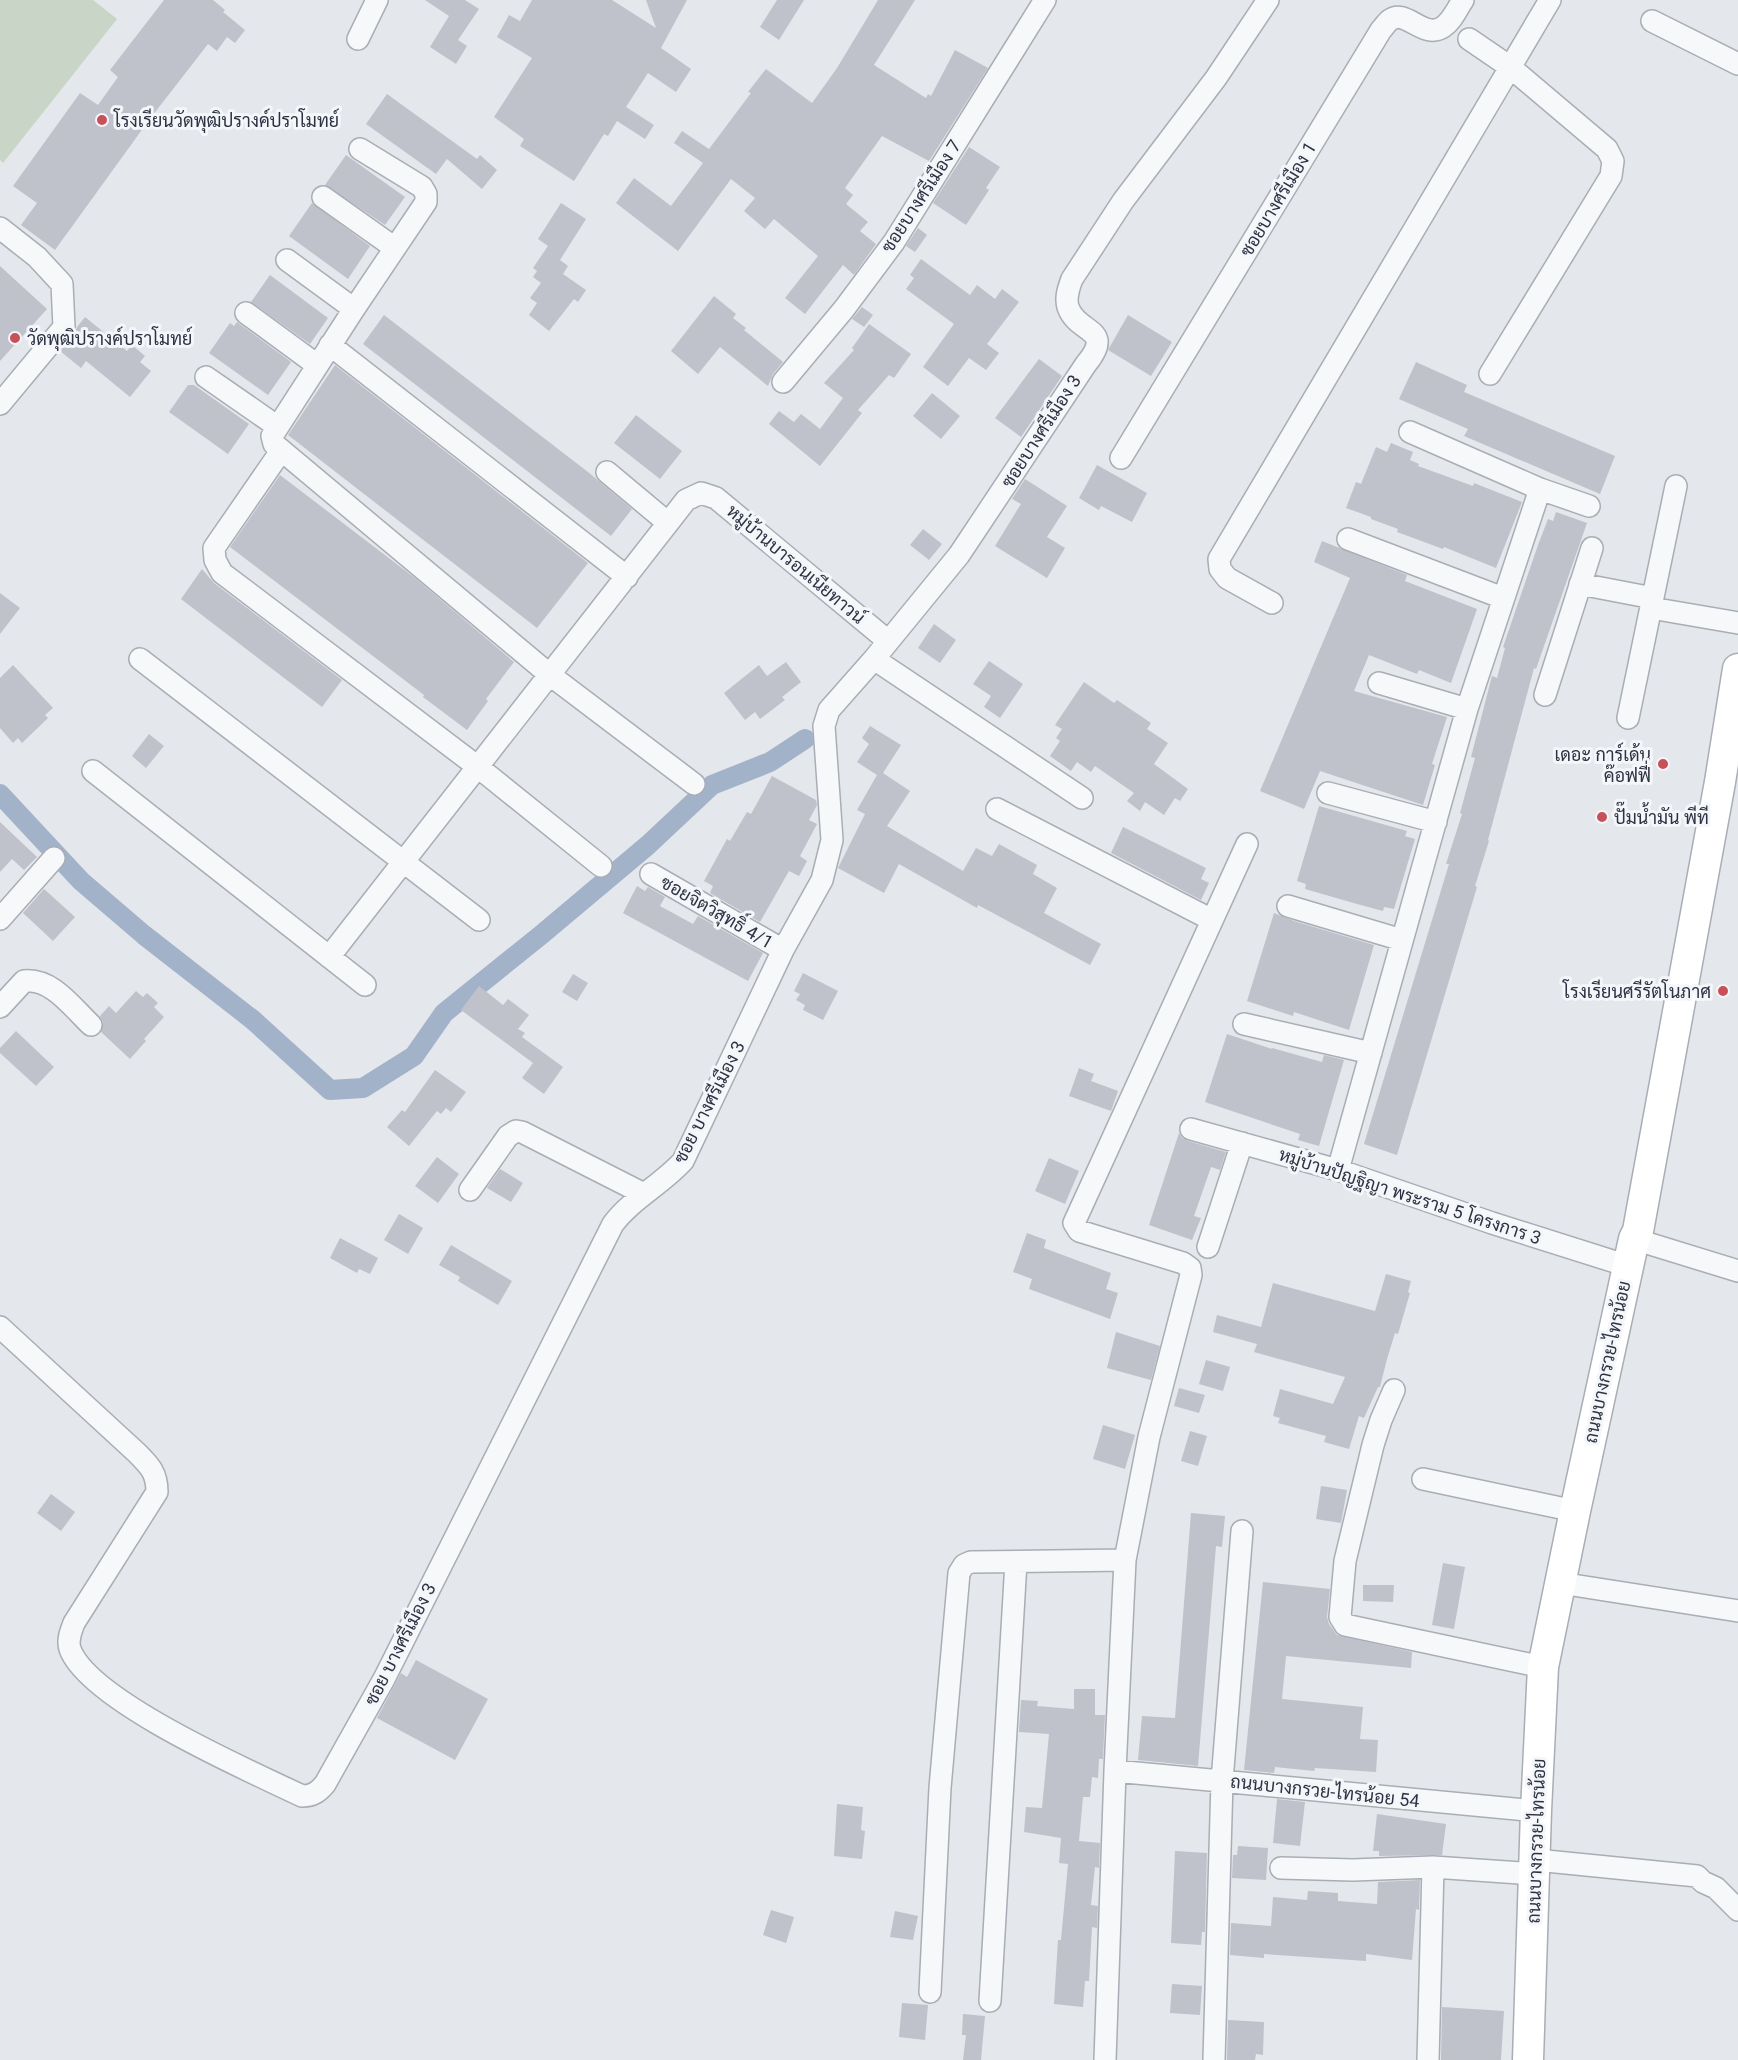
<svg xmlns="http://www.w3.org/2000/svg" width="1738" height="2060" font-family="Roboto,Sarabun,sans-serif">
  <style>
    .green { fill: #c9d5c6 }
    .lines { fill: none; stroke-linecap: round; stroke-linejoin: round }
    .canal { stroke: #a2b2c9; stroke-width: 20 }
    .building { fill: #bfc2cb }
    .minor-casing { stroke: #a9adb5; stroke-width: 24 }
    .secondary-casing { stroke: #a9adb5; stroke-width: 33 }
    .minor { stroke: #f7f8fa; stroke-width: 21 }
    .secondary { stroke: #fff; stroke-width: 30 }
    .poi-dot { fill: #c85159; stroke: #f4f6f9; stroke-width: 2 }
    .labels { text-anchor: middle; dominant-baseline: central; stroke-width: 6; stroke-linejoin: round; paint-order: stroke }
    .poi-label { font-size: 18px; fill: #2d3343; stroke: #f4f6f9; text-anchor: start }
    .street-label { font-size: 18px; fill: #2d3343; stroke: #f4f6f9 }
  </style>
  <rect width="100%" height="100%" fill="#e4e7eb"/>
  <path class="green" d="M0,0H93L117,19L3,163L0,160Z"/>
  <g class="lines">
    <path class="canal" d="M0,794L81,881L144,935L253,1020L330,1090L363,1088L414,1056L444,1013L541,935L648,845L712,785L770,762L805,739"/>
  </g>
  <path class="building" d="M164,0H213L225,10L223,12L245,30L235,43L227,37L217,51L208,44L149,120L55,250L21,225L37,203L13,186L80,93L98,105L118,77L110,70Z
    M425,0H465L479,9L458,40L467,46L456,64L430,47L449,16Z
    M532,0H612L656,28L646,0H687L661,48L691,69L676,92L648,73L626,107L654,125L645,139L617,121L608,136L604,134L574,181L520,146L524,139L494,117L532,58L497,37L509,15L520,21Z
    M777,0H804L779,40L760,27Z
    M878,0H915L874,65L926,98L928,94L931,96L955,50L988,68L929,161L882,136L845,188L853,195L846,204L868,222L860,231L876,244L854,275L843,265L805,314L785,298L818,256L774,219L765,229L744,211L755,198L731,179L678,251L616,203L634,178L671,206L703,163L674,143L682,131L709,149L751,93L748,92L766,69L812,103L837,68Z
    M387,94L477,159L480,155L497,170L482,189L447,159L436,174L366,124Z
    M969,147L1000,167L986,188L989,190L966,225L933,203Z
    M346,155L405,197L385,225L325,185Z
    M312,203L370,246L348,279L289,236Z
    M561,203L586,219L560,260L568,266L563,274L586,290L578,302L574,299L549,331L529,315L537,303L530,298L541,283L533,277L537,271L533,268L548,246L538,239Z
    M918,228L927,235L915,252L906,246Z
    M921,259L970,295L977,285L995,299L1002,289L1019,302L987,344L999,353L986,370L969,358L948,386L923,367L954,324L906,289L914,278L910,275Z
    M0,266L47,309L0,361Z
    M270,275L328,318L310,344L251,302Z
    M714,296L736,314L733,318L746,328L744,330L783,362L773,374L768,386L720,347L698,374L671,351Z
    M862,307L873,315L864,327L852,319Z
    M384,315L588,472L632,509L611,536L363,344Z
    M1128,315L1172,342L1151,376L1108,350Z
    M85,317L127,351L132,345L145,356L140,362L151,371L130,397L86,361L81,368L60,351L74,335L77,327Z
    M237,322L291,362L268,395L209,353L230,323L234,326Z
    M869,324L911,354L894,378L889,375L858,410L862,413L820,466L769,424L779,411L794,422L801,414L820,429L843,398L824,383L854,350L852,348Z
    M1039,359L1062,376L1021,437L995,418Z
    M1416,362L1467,385L1464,392L1615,456L1600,494L1464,436L1468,429L1399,399Z
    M335,365L588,563L537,628L288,435Z
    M188,385H194L249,424L228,454L169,412Z
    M932,393L960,416L941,439L913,416Z
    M636,415L682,451L660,479L614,443Z
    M1391,443L1413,452L1410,460L1419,464L1418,466L1473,486L1474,483L1522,502L1496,568L1444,547L1443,549L1397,532L1398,529L1371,519V517L1346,508L1356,482L1361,484L1376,447L1387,452Z
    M1097,465L1147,493L1132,522L1101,506L1099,510L1079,498Z
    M280,475L415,578L514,662L486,699L488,701L467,730L423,697L424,695L230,547Z
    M1025,479L1067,506L1047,537L1065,548L1047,578L995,546L1021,504L1012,499Z
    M1556,512L1587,523L1536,669L1534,668L1488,840L1489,841L1475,886L1477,887L1397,1155L1364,1144L1449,864H1446L1462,814L1460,813L1475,758L1471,757L1492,676L1497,678L1505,648L1503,647L1538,545L1548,519L1553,521Z
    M923,529L942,544L929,560L910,545Z
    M1322,541L1407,575L1405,581L1477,609L1451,683L1419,670L1417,674L1369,655L1354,691L1447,717L1432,764L1435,765L1423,805L1320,771L1304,809L1260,791L1350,578L1314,562Z
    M202,569L214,583L342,680L322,707L181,599Z
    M0,593L20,608L0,634Z
    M934,624L956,640L940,663L918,648Z
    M989,661L1023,684L1000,718L984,707L991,696L973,684Z
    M786,662L801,682L782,697L785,700L760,719L755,712L745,720L724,693L759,665L767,676Z
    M13,665L53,708L45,715L48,718L22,743L18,738L13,743L0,728V678Z
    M1084,682L1114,703L1117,700L1151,723L1147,729L1168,743L1154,764L1188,789L1180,801L1175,798L1164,815L1145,802L1140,811L1127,801L1134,793L1095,766L1091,772L1077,762L1071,771L1050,756L1060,741L1056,738L1062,729L1055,725Z
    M870,726L901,745L883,773L910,791L887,826L963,871L976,848L992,856L999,844L1037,865L1033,874L1057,888L1044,913L1101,944L1090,965L978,905L977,908L899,864L884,893L838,868L865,814L857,810L877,775L857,762L869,744L862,738Z
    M149,734L164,746L146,768L132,756Z
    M772,776L816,800L817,805L809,820L817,824L800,856L807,861L799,876L789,871L760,922L710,893L713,886L704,881L727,839L730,841L747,812L751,814Z
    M1319,806L1407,831L1405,836L1415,839L1394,909L1384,907L1383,911L1357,904L1305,889L1306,884L1297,881Z
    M0,822L37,857L24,870L12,859L0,872Z
    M1123,827L1206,868L1201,879L1209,883L1201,900L1111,853Z
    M637,886L645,891L648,887L665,897L660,906L693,924L698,916L763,953L748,981L623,913Z
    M44,889L75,917L53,941L23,913Z
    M1274,913L1294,921L1374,945L1349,1030L1294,1012L1293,1016L1247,1001Z
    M803,973L838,991L823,1020L803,1010L805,1005L796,1000L800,994L794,991Z
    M573,974L588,983L577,1001L562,992Z
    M479,986L503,1005L508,999L529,1015L518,1029L525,1033L522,1037L563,1067L544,1094L522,1078L533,1063L461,1010Z
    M136,991L143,997L147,993L158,1003L154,1007L164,1017L144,1039L146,1041L130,1059L101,1032L103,1022L100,1016L109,1006L116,1013Z
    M16,1031L54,1067L36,1086L0,1053V1048Z
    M1227,1034L1272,1049V1048L1322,1062L1324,1055L1344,1060L1319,1146L1298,1140L1300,1134L1205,1102Z
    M1079,1068L1094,1074L1091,1081L1118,1091L1111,1111L1069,1096Z
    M435,1070L466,1092L451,1112L446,1108L441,1114L437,1111L409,1146L387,1127L402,1110L405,1112Z
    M1179,1133L1182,1138L1188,1141L1226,1152L1220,1170L1211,1167L1194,1216L1201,1218L1192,1240L1149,1225Z
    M437,1157L459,1174L438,1203L415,1186Z
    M1049,1158L1079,1171L1065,1204L1035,1191Z
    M500,1169L523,1183L511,1202L487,1188Z
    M399,1214L423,1228L408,1254L384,1240Z
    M1027,1233L1046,1240L1044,1248L1111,1273L1106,1289L1118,1293L1110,1319L1029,1289L1032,1279L1013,1272Z
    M340,1238L378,1258L370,1274L359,1269L357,1273L330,1258Z
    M451,1245L512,1281L498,1305L458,1281L460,1277L439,1265Z
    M1386,1274L1411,1281L1408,1292L1410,1293L1398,1334L1395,1333L1387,1359L1380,1387H1378L1364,1418L1359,1416L1349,1449L1324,1442L1326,1436L1278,1423L1280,1418L1273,1416L1280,1389L1333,1404L1345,1377L1254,1352L1257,1344L1213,1332L1217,1315L1261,1327L1273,1283L1375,1311Z
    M1116,1332L1160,1346L1151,1380L1107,1368Z
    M1206,1360L1230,1367L1223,1391L1199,1384Z
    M1179,1388L1205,1395L1199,1413L1174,1406Z
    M1103,1425L1135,1435L1125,1469L1093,1459Z
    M1190,1431L1207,1436L1198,1466L1181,1461Z
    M1321,1486L1347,1490L1341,1523L1316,1519Z
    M51,1494L75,1512L61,1531L37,1513Z
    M1191,1513L1225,1516L1222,1547L1216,1546L1198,1766L1138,1760L1142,1716L1175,1718Z
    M1443,1563L1465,1567L1454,1629L1432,1625Z
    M1263,1582L1330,1589L1327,1617L1329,1624L1337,1635L1412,1652L1411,1668L1286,1656L1282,1699L1363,1707L1360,1739L1378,1740L1376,1772L1315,1768L1314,1771L1275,1767L1274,1773L1244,1770Z
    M1363,1585H1394L1393,1602L1363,1601Z
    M416,1660L488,1699L455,1760L377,1718L401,1673L407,1677Z
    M1074,1689H1095V1715H1105L1103,1759H1099L1098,1778L1092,1777L1090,1797H1083L1079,1841L1100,1843L1099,1868L1095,1867L1091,1905L1098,1906L1097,1928L1092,1927L1089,1981H1085L1083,2007L1054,2004L1058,1940H1061L1068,1864L1059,1863L1061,1838L1024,1832L1026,1807L1042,1808L1049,1734L1019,1732L1021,1700L1038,1701L1037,1706L1074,1709Z
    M1277,1799L1305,1802L1300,1846L1273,1843Z
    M837,1804L863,1807L861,1830L865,1831L862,1859L834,1856Z
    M1377,1814L1446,1824L1442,1855L1379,1856V1851H1373Z
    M1238,1846L1268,1848L1266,1880L1232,1878L1233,1855H1237Z
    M1175,1851L1207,1853L1205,1932H1202L1201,1945L1171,1943Z
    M1420,1880L1419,1910L1416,1909L1412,1960L1366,1954V1961L1264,1954V1958L1230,1955L1231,1923L1271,1926L1273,1897L1307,1900L1308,1891L1338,1893V1901L1377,1904L1378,1882Z
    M771,1910L794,1917L786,1943L763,1935Z
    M895,1911L918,1916L913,1940L890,1937Z
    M1172,1984L1202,1986L1200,2015L1170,2013Z
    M902,2003L928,2005L925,2040L899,2037Z
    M1442,2007L1504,2011L1501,2060H1441Z
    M963,2014L985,2016L981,2060H963L966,2035H962Z
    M1228,2020L1264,2022L1263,2055L1256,2054L1255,2060H1227Z"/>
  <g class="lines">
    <g class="minor-casing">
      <path id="minor" d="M1652,21L1738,64
        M358,39L377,0
        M1469,39L1510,67L1607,149L1613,161L1611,176L1490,374
        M360,149L422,187L426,194V202L354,309L272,436L274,444L550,675L694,784
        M323,197L395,248
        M0,228L37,257L62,284L64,327L0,404
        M287,260L354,309
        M246,313L317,365
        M330,345L627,577
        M206,377L278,427
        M783,382L844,309L894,242L1045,0
        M1410,432L1540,489L1589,506
        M281,451L214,548L215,560L222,573L478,767L601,866
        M1121,458L1381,30C1384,27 1387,22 1390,20C1406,8 1423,40 1443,27C1452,21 1457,9 1463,0
        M607,472L668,523
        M1348,539L1503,598
        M1580,584L1653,598
        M1272,603L1227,578L1220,569L1219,559L1550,0
        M1651,608L1738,623
        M140,659L479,920
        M874,659L1082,798
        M1379,683L1467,709
        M1545,695L1592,548
        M1628,718L1676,486
        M93,771L365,985
        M1328,793L1436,822
        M997,809L1212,920
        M651,874L783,950
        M1288,906L1402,940
        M0,919L54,858
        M329,957L686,500L701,493L716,498L888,641
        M0,1007L24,981C52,978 72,1007 91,1025
        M1244,1024L1371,1053
        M1191,1129L1338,1170L1492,1223L1628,1266
        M1338,1170L1467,709L1540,489
        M470,1190L508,1136L516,1131L522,1132L644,1194
        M1634,1239L1738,1271
        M1208,1247L1242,1143
        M0,1327L137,1453C150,1466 157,1473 157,1492L74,1623C71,1631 67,1640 70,1649C89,1701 250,1771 302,1796C313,1796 318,1792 325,1784L384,1679L613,1224C632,1199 661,1185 683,1161L783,950L822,880L832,840L824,726L829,710L874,659L959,555L1086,364C1116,328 1077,334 1068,307C1065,297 1069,287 1072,279L1123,201L1216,78L1268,0
        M1394,1390L1381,1420L1373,1445L1345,1561L1340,1617L1345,1625L1543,1667
        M1423,1479L1575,1511
        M1560,1583L1738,1611
        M1115,1771L1536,1811
        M1536,1860L1697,1876L1703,1882L1716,1888L1738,1910
        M1281,1868L1353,1870L1433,1867L1535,1874
        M930,1992L940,1788L959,1573L964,1565L971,1562L1125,1560
        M990,2001L1016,1562
        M1105,2060L1115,1771L1125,1560L1149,1437L1191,1275L1190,1268L1183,1263L1079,1231L1074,1223L1247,844
        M1214,2060L1222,1781L1242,1531
        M1428,2060L1433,1867"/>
    </g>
    <g class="secondary-casing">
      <path id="secondary" d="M1528,2060L1536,1811L1543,1667L1575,1511L1634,1239L1638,1231L1720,782L1738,669"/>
    </g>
    <use href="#minor" class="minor"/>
    <use href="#secondary" class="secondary"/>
  </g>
  <g class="poi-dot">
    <circle cx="102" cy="120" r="6"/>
    <circle cx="15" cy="338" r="6"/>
    <circle cx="1663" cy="764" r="6"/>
    <circle cx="1602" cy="817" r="6"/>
    <circle cx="1723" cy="991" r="6"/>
  </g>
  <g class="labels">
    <g class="poi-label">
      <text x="114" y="120">โรงเรียนวัดพุฒิปรางค์ปราโมทย์</text>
      <text x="27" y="338">วัดพุฒิปรางค์ปราโมทย์</text>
      <text x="1651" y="754" text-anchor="end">เดอะ การ์เด้น<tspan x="1651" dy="21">ค๊อฟฟี่</tspan></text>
      <text x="1614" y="817">ปั๊มน้ำมัน พีที</text>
      <text x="1711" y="991" text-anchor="end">โรงเรียนศรีรัตโนภาศ</text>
    </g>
    <g class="street-label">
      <text transform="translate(921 196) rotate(-57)">ซอยบางศรีเมือง 7</text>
      <text transform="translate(1278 199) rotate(-59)">ซอยบางศรีเมือง 1</text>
      <text transform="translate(1041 431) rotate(-57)">ซอยบางศรีเมือง 3</text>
      <text transform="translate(796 564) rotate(40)">หมู่บ้านบารอนเนียทาวน์</text>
      <text transform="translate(717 912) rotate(30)">ซอยจิตวิสุทธิ์ 4/1</text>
      <text transform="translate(709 1102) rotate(-63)">ซอย บางศรีเมือง 3</text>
      <text transform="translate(1410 1196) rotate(18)">หมู่บ้านปัญฐิญา พระราม 5 โครงการ 3</text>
      <text transform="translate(1607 1362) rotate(-78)">ถนนบางกรวย-ไทรน้อย</text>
      <text transform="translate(400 1644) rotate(-63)">ซอย บางศรีเมือง 3</text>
      <text transform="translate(1325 1791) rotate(6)">ถนนบางกรวย-ไทรน้อย 54</text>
      <text transform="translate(1536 1841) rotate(-88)">ถนนบางกรวย-ไทรน้อย</text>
    </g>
  </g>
</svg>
